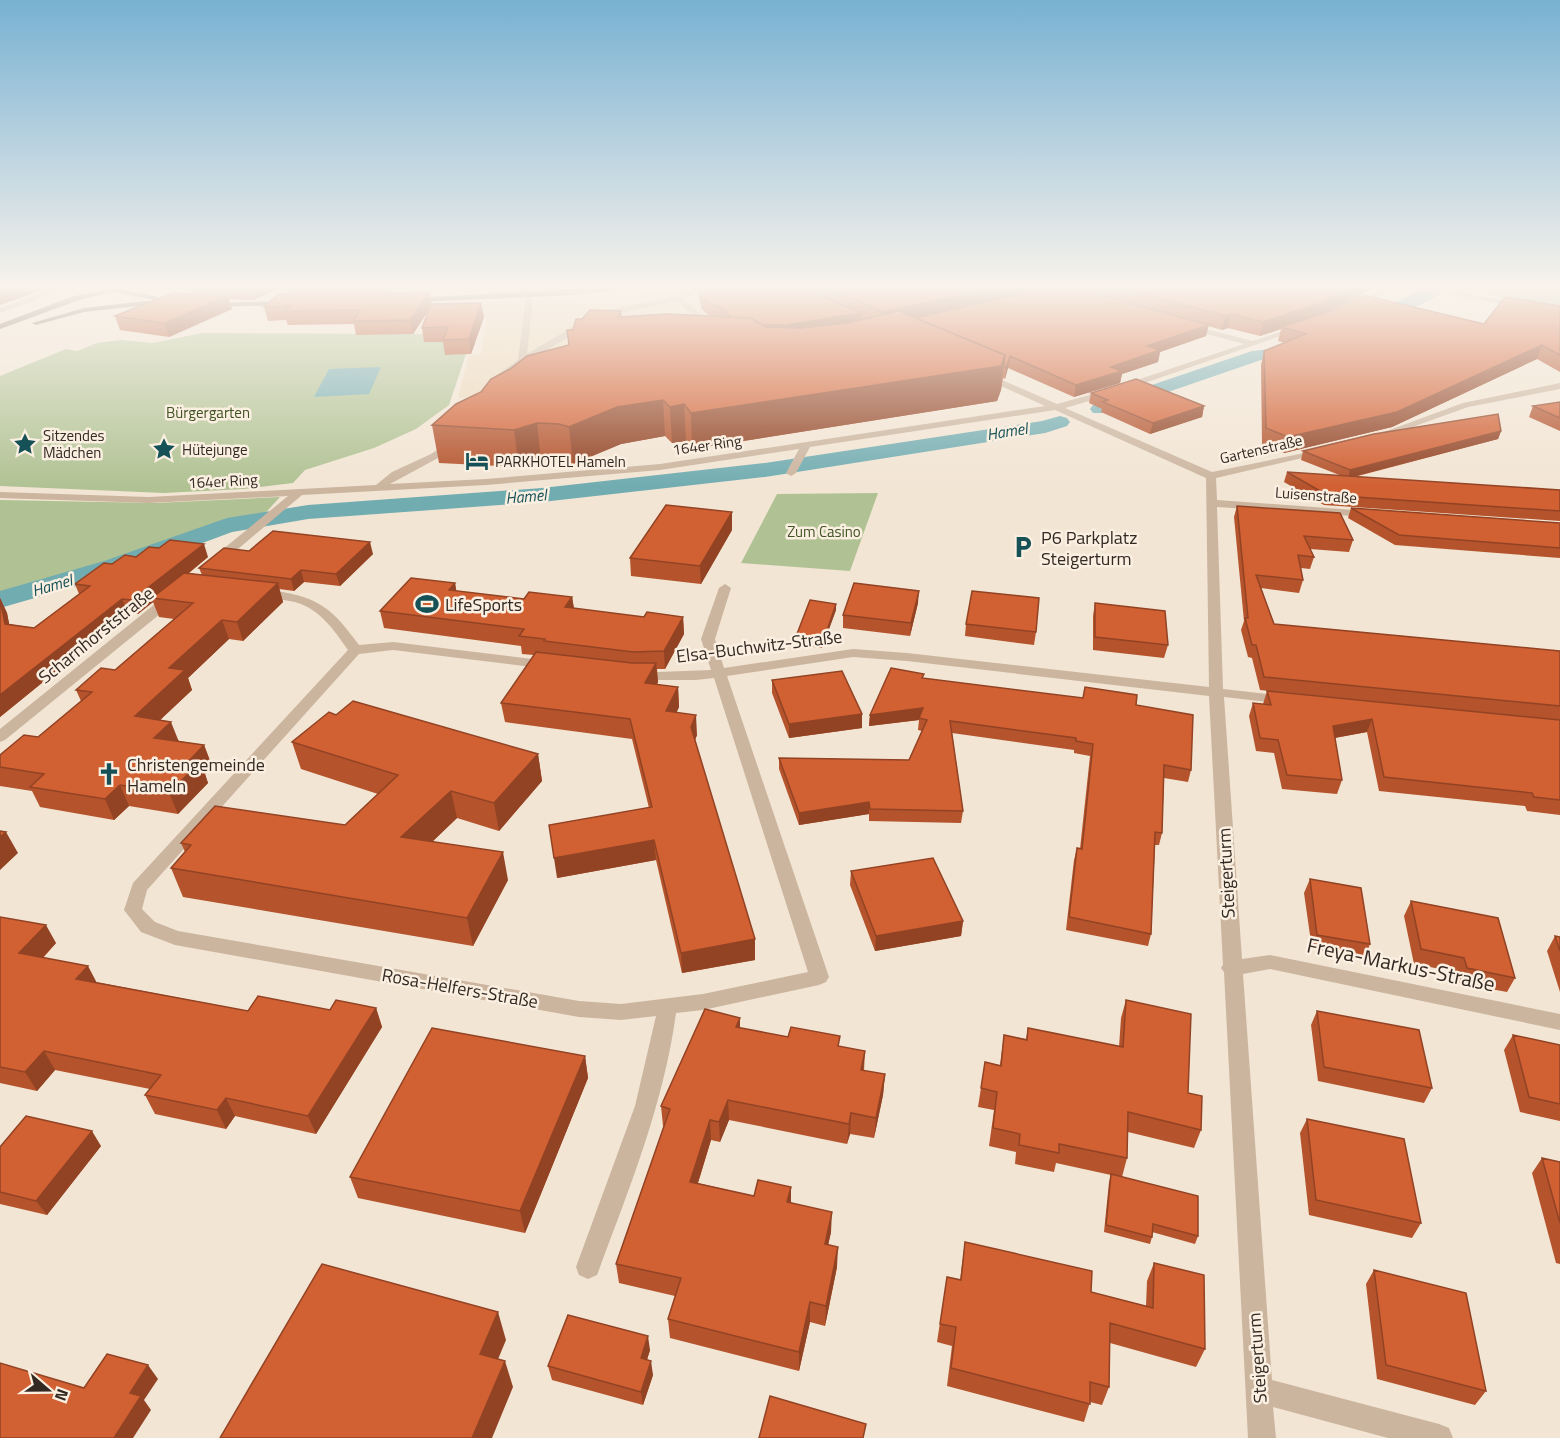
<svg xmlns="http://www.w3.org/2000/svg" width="1560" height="1438" font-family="'Titillium Web',sans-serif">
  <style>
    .green { fill: #b0c293 }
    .plaza { fill: #ecd8b9 }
    .water { fill: #71acb1 }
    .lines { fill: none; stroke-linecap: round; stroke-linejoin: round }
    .canal { fill: #71acb1; fill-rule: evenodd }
    .minor { fill: #cbb59f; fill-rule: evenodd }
    .major { fill: #776053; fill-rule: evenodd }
    .wall { fill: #b4532c }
    .shaded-wall { fill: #924324 }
    .building { fill: #d16033; stroke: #924324; stroke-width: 1.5 }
    .labels { text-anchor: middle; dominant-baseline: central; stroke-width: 5; stroke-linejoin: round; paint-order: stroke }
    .far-park-label { font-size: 15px; fill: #415425; stroke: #faefe0 }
    .far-poi-label { font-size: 15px; fill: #332923; stroke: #faefe0; text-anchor: start }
    .far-street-label { font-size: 15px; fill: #332923; stroke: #faefe0 }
    .far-water-label { font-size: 16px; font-style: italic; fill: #165158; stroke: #faefe0 }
    .poi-label { font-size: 18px; fill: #332923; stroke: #faefe0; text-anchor: start }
    .street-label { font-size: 18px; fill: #332923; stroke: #faefe0 }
    .near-street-label { font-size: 21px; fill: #332923; stroke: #faefe0 }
  </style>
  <rect width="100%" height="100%" fill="#f2e5d4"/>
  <path class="green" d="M1440,286H1560V308Z
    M202,333L427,334L425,342L450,341L446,355L466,354L449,405L416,429L374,448L305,470L293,483L243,489L164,493L0,486V376L66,349L77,351L97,343L121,340L153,343Z
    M878,493L850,571L741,563L777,494Z
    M280,497L260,519L0,596V500L156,503Z"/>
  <path class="plaza" d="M689,289L710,316L521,394L458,398L469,355L481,354L487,315H467L471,303Z"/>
  <path class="water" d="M381,367L369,394L314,397L329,369Z"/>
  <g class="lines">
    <path class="canal" d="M1428,286H1449C1439,299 1374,328 1359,325L1356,321L1359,317L1388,306Z
      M1304,338L1310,339L1313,343L1310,347L1280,358L1261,360L1107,413H1093L1090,409L1093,405L1252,351L1271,349Z
      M1060,416L1067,418L1070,422L1067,426L1045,433L765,477L542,502L308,519L232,532L122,573L0,608V591L104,561L227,518L308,505L542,488L765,463L1042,421Z"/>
    <path class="minor" d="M62,286H74L0,313V308Z
      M395,286H405L390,295H384V291Z
      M523,286H534L524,292H518V288Z
      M692,286H700L696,294L684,299L699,313L717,322V326C701,326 688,311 677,301L602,317L525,363L497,383L489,381L518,360L526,296L533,298L527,354L596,313L677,296L690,291Z
      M1038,286H1052L1073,293L1069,295Z
      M1387,286H1397L1359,308L1352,306Z
      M1409,286H1426L1560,311V315Z
      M1185,324L1253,341L1294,327L1301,329L1110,395L1065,408L1212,472L1324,449V453L1216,478L1217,500L1368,511L1374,514L1368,517L1217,507L1223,689L1284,696L1291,700L1284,704L1224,697L1242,959L1270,955L1560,1014V1030L1270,969L1243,974L1272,1380L1439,1424L1449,1428L1453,1438H1388L1273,1407L1276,1438H1248L1224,972L1221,968L1223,965L1209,696L907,661L853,657L727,676L829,977L826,982L819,985L703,1010L676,1013C664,1102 631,1184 600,1267L597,1275L588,1279L579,1275L576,1267L635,1106L656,1016L621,1020L579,1017L175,945L141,932L124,910L133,883L348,650C334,630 320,609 295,602C282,599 269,599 256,596L255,593C261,587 268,590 276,591C320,597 334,611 359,645L393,642L548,661L555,665L548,669L393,650L359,654L147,890L142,909L155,922L178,931L579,1001L621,1004L703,994L808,972L714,678L696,680H637L632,679L630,676L632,673L711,670L701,639L719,588L725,584L731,588L715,639L724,668L853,649L907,653L1209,687L1206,478L1055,410L810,447L796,473L791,476L786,473L799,449L660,470L486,485L302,495L219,565H211L209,562L211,559L288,496L149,503L0,498V492L149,497L376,485L392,472L431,454L452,440L457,443L438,458L390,484L486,479L660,464L1045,406L981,377L979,375L984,372L1057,404L1104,391L1244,344L1185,328Z
      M1560,383V389L1468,407L1382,438L1373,436L1463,403Z
      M171,594L176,595L177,598L176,601L5,740L0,742V729L166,595Z"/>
    <path class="major" d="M95,286H109L179,302L175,304L113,292L79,300L0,329V324L74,296L104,290Z
      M628,286H663L557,296L412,302L408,300L412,298Z
      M145,301H148V305L84,312L36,325L32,323L84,308Z
      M286,301H289V305L211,307L207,305L211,303Z"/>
  </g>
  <path class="wall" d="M173,286H284L253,300L229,299L232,309L169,337L120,330L115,316L193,294L192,291Z
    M288,286H392L383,289V291L385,290L386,293L432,304L481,303L484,317L471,354L445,355L443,342H424L422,328L429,310L413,334L356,335L354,324L288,325L286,320L268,321L264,307L290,294Z
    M698,286H1044L1043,289H1079V286H1376L1326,313L1484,324L1560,306V372L1537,359L1392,427L1284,453L1262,444L1261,365L1264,351L1285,343L1278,341L1281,329L1260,336L1228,328L1222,330L1208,326L1206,336L1160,352L1158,362L1122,374L1120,383L1074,397L1008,368L1005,379L1003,378L1001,390L997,401L692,449L686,441L672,443L665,436L621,444L573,464L564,461L541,460L519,467L439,463L432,425L481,392L569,345L573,330L582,319L621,311L622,317L710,316L707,314L702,309L698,295Z
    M1091,393L1204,406L1202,417L1150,434L1101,412L1102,409L1089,403Z
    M1560,402V431L1529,417L1533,406Z
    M1501,431L1498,439L1354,477L1560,490V521L1324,505L1284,482L1287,472L1342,476L1301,460L1303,451Z
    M1237,506L1353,540L1349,552L1310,549L1314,557L1310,569L1301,568L1303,580L1299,593L1261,588L1274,624L1560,651V815L1527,811L1525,806L1379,791L1367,732L1335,738L1342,780L1337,794L1282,789L1274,753L1256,751L1249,716L1253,703L1263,704L1267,691L1332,697L1260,690L1252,658L1248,657L1241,630L1244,621L1234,517Z
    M1351,508L1560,523V558L1395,545L1348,518Z
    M732,512V530L701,584L631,576L630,558Z
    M249,551L373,554L340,586L304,582L294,591L279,589L283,602L243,641L229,639L188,678L192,690L160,720L179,741L204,745L212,766L205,774L208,783L178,814L129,806L114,820L40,807L32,791L0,786V755L38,737L81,701L76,690L115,670L174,619L159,617L153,602L138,614L128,613L0,717V598L7,613L9,624L34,628L79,594L75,584L112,564L136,557H208L189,573L202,575L199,568Z
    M455,583L456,591L524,599L572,597L574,609L644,617H683L684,634L665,669H657L658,682L657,685L678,687L679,707L676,713L697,735L695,740L755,960L682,973L656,860L557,878L649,808L632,739L505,722L501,703L534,655L522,654L521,646L384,628L380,611Z
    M918,603L910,636L843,628V615Z
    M1095,603L1168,645L1164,658L1093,650V616Z
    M836,610L822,648L795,645V639Z
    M966,624L1036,632L1034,645L965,636Z
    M923,678L1136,705L1191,770L1188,782L1164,778L1162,833L1159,845H1155L1151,934L1148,946L1066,930L1074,860L1077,848L1080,849L1090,756L1074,753V750L952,733L963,811L961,823L869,821V814L799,825L779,769V758L909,760L922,731L918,730L919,720L869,726L870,715Z
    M772,680L862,714V728L789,738L772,693Z
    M336,715L538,754L542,781L499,831L457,818L433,841L508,880L473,946L183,897L171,868L185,852L181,843L345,825L378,794L301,769L292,742Z
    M851,871L963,921L961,936L875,951L850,885Z
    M1310,879L1370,944L1364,959L1312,949L1304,893Z
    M1411,901L1515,978L1507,992L1459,983L1456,972L1414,964L1404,916Z
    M0,917L56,943L43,958L96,982L248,1011L376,1008L382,1027L316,1134L235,1116L226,1129L155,1114L145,1095L150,1089L55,1070L37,1091L0,1083Z
    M1555,936L1560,937V992L1547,951Z
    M1126,1000L1188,1093L1201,1130L1194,1148L1128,1132L1127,1158L1122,1177L1198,1236L1195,1244L1152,1232V1237L1150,1244L1104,1232L1109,1182L1111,1175L1056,1163L1054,1172L1015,1164L1016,1152L989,1146L994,1110L978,1107L985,1062L1000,1065L1004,1035L1026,1039L1028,1028L1119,1047L1121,1018Z
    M1317,1011L1432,1088L1424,1103L1318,1081L1311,1025Z
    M740,1028L865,1051L864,1071L885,1074L883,1095L874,1138L850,1134L847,1144L729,1120L720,1142L711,1140L698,1183L754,1196L791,1202L831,1232L828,1245L837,1267L825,1326L810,1322L799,1371L670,1338L668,1319L675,1296L619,1283L616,1264L664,1126H663L661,1106Z
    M1513,1035L1560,1045V1121L1520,1112L1504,1050Z
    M585,1056L588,1078L525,1233L358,1198L350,1177Z
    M1307,1119L1421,1223L1412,1238L1309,1215L1300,1133Z
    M101,1146L47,1215L0,1204V1147Z
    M1542,1158L1560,1162V1264L1556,1263L1532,1173Z
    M965,1242L1091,1292L1146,1306L1147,1281L1154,1263L1205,1349L1196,1367L1110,1343L1109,1387L1102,1405L1090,1402L1084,1422L947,1386L952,1346L937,1342L947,1277L960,1280Z
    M1374,1270L1486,1391L1475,1405L1377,1379L1366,1284Z
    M650,1350L647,1360L653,1375L643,1405L552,1380L548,1366Z"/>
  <path class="shaded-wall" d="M3,286H54L0,305V287Z
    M250,286H284L253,300Z
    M380,286H392L383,289L382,295Z
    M1003,286H1044L1043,290L882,326L883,312Z
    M1355,286H1376L1320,316L1281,327V329L1260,336L1263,322Z
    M430,292L432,305L413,334L410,320Z
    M228,296L232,309L169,337L164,323Z
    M481,303L484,317L471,354L469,339Z
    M861,313V327L785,339L786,325Z
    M1231,314L1228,328L1222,330L1225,316Z
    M1209,325L1206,336L1160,352L1158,362L1122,374L1120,383L1074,397L1076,385L1111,367L1147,346Z
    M1542,345L1537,359L1392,427L1284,453L1288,437Z
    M1005,355L1001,390L997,401L692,449L691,413Z
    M1010,356L1008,368L1005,379L1006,368Z
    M663,400L665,436L621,444L573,464L569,427L617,407Z
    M684,404L686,441L672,443L670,407Z
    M1204,406L1202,417L1150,434L1153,423Z
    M537,423L541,460L519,467L514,430Z
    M1501,431L1498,439L1348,478L1350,470Z
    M732,512V530L701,584L700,566Z
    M370,542L373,554L340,586L336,574Z
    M204,544L208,557L157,599L152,598L153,602L138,614L132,600Z
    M301,570L304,582L294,591L291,579Z
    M278,583L283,602L243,641L237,622Z
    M455,583L458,600L449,590Z
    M919,591L918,603L910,636L911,623Z
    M572,597L575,614L565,607Z
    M0,598L7,613L12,638L5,624Z
    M122,599L128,613L0,717V695Z
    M836,604V610L822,648L823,642Z
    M683,617L684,634L665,669L664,651Z
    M222,620L229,639L188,678L192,690L143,736L135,716L169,668Z
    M656,663L658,682L647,702L645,683Z
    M678,687L679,707L668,731L666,711Z
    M923,708L919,720L869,726L870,715Z
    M862,714V728L789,738V724Z
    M696,715L697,735L692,747L691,727Z
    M1372,719L1367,732L1328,739L1333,726Z
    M171,722L179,742L154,738Z
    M204,745L212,766L205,774L208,783L178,814L169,793L189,761Z
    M538,754L542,781L499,831L494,803Z
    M120,785L129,806L114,820L105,799Z
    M451,791L457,818L409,864L401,837Z
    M869,802V814L799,825V813Z
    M6,832L18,853L0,870V837Z
    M654,840L656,860L557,878L554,858Z
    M503,852L508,880L473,946L467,918Z
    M963,921L961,936L875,951L876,936Z
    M46,925L56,943L29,972L19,953Z
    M755,939V960L682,973L681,953Z
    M88,966L98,985L76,979Z
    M376,1008L382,1027L316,1134L308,1116Z
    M740,1018V1038L736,1027Z
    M44,1051L55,1070L37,1091L25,1072Z
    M865,1051L863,1071L861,1070Z
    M585,1056L588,1078L525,1233L520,1211Z
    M885,1074L883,1095L874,1138L876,1118Z
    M226,1098L235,1116L226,1129L217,1110Z
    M728,1100L729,1120L720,1142L719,1122Z
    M851,1113L850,1134L847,1144L849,1124Z
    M710,1120L711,1140L692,1202L690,1182Z
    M92,1131L101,1146L47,1215L36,1201Z
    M791,1187V1207L787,1202Z
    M832,1212L831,1232L824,1264L825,1244Z
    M838,1247L837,1267L825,1326L826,1306Z
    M810,1302V1322L799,1371V1352Z
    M498,1312L506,1340L489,1381L480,1354Z
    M648,1336L650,1350L643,1372L641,1358Z
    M505,1361L513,1387L492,1438H472Z
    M651,1361L653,1375L643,1405L641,1392Z
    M148,1365L158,1379L144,1400L151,1410L133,1438H114L130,1393Z"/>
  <path class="building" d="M699,286H799L861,313L786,325H762L751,318L730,317L724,309L706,301L702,295Z
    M823,286H1003L883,312Z
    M1057,286H1067L1209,325L1147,346L1160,350L1111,367L1122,371L1076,385L1010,356L1006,368L1004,367L1005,355L915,318Z
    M1112,286H1355L1324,302L1263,322L1231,314L1225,316Z
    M385,290L384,293L430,292L410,320L353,321L360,310L284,311L291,306L264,307L278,294Z
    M173,293L228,296L164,323L115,316Z
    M1363,295L1484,324L1505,297L1560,306V355L1542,345L1397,412L1288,437L1266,428L1264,351L1306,334L1281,327L1331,311Z
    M481,303L469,339L443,340L448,327L422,328L431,304Z
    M590,310L621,311L618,317L667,314L751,318L766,327L801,328L847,323L899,311L1005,355L1001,366L691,413L684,404L670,407L663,400L617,407L569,427L559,424L537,423L514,430L432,425L456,404L481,392L491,379L510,369L527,356L569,345L567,330H573L576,319H582Z
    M1136,379L1204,406L1153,423L1103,402L1108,400L1091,393Z
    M1560,402V418L1533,406Z
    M1498,414L1501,431L1350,470L1303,451L1374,434Z
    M1287,472L1560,490V511L1327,495Z
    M666,505L732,512L700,566L630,558Z
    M1237,506L1340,513L1353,540L1304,536L1314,557L1298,555L1303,580L1256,575L1274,624L1560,651V706L1264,677L1256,645H1252L1245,618H1248Z
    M1351,508L1560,523V548L1399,535Z
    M273,531L370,542L336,574L301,570L291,579L199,568L224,548L249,551Z
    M170,540L204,544L132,600L122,599L0,695V599L5,624L34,628L90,586L75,584L104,563L112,564L125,555L136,557L149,547L159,548Z
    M184,573L278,583L237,622L222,620L169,668L185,670L135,716L171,722L154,738L204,745L189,761L200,762L169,793L120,785L105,799L30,787L44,774L0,767V755L24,735L38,737L92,692L76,690L101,668L115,670L193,603L152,598Z
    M411,578L455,583L449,590L524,599L529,592L572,597L565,607L644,617L647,612L683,617L664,651L633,652L544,641L545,639L519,636L524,629L380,611Z
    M854,583L919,591L911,623L843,615Z
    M972,591L1039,598L1036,632L966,624Z
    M810,600L836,604L823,642L795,639Z
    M1095,603L1165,611L1168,645L1095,637Z
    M536,652L632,663H656L645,683L678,687L666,711L696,715L691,727L755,939L681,953L654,840L554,858L549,825L652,807L630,719L501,703Z
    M891,668L924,674L922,678L1083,698L1085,687L1137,695L1136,705L1193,715L1191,770L1164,765L1162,833L1155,832L1151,934L1069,917L1077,848L1082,849L1093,744L1076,741V738L950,721L963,811L870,809L869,802L799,813L779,758L909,760L927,720L919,718L923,708L870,715Z
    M842,671L862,714L789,724L772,680Z
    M1267,691L1560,720V800L1534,797L1532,793L1384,777L1372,719L1333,726L1342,780L1287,775L1278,740L1260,738L1253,703L1271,705Z
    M353,701L538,754L494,803L451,791L401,837L503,852L467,918L171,868L191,845L181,843L215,806L345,825L398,775L292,742L329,712L336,715Z
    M0,831L6,832L0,837Z
    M933,858L963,921L876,936L851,871Z
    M1310,879L1361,888L1370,944L1317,935Z
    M1411,901L1498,918L1515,978L1467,968L1464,958L1421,949Z
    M0,917L46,925L19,953L88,966L76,979L248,1011L258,996L330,1010L336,1000L376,1008L308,1116L226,1098L217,1110L145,1095L161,1075L44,1051L25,1072L0,1067Z
    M1555,936L1560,937V951Z
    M1126,1000L1191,1014L1188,1093L1202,1096L1201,1130L1128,1112L1127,1158L1059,1144V1153L1019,1145L1020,1134L993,1128L997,1092L981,1088L985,1062L1001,1066L1004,1035L1027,1040L1028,1028L1123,1047Z
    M705,1009L740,1018L736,1027L788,1037L791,1027L840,1036L838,1046L865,1051L861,1070L885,1074L876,1118L851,1113L849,1124L728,1100L719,1122L710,1120L690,1182L754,1196L758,1180L791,1187L787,1202L832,1212L825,1244L838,1247L826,1306L810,1302L799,1352L668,1319L681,1278L616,1264L670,1109L661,1106Z
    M1317,1011L1419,1030L1432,1088L1324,1067Z
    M432,1028L585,1056L520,1211L350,1177Z
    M1513,1035L1560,1045V1104L1529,1097Z
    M26,1116L92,1131L36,1201L0,1192V1147Z
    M1307,1119L1404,1139L1421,1223L1316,1200Z
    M1542,1158L1560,1162V1223Z
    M1111,1174L1198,1196V1236L1153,1224L1152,1237L1106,1225Z
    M965,1242L1092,1271L1091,1292L1153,1308L1154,1263L1204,1275L1205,1349L1110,1323L1109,1387L1090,1382V1404L951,1368L956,1327L940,1324L947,1277L961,1280Z
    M322,1264L498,1312L480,1354L505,1361L472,1438H220Z
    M1374,1270L1466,1293L1486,1391L1386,1365Z
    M568,1315L648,1336L641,1358L651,1361L641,1392L548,1366Z
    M107,1354L148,1365L130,1393L141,1396L114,1438H0V1363L84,1388Z
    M770,1396L866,1424L863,1438H759Z"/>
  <linearGradient id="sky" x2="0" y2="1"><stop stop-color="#78b1d2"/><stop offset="0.59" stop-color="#f9f3ec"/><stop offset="1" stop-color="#f9f3ec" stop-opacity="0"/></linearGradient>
  <rect width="1560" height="487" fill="url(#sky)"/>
  <defs>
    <g id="sight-bare" transform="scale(1.8)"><path d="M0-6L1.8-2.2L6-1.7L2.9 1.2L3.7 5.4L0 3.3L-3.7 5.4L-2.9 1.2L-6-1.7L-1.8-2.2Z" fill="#165158" stroke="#faefe0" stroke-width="2.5" paint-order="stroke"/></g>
    <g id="hotel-bare" transform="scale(1.8)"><path d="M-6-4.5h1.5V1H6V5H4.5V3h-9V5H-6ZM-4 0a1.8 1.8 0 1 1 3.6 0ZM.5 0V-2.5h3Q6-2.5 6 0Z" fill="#165158" stroke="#faefe0" stroke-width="2.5" paint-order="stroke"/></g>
    <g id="parking-bare" transform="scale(1.8)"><path d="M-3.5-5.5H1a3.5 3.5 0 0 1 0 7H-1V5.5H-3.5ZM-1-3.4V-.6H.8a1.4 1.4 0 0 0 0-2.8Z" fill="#165158" stroke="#faefe0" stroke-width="2.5" paint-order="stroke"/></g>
    <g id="stadium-bare" transform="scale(1.8)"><path d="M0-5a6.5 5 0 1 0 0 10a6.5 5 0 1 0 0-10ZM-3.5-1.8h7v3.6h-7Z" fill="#165158" stroke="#faefe0" stroke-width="2.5" paint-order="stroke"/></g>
    <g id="church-bare" transform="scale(1.8)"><path d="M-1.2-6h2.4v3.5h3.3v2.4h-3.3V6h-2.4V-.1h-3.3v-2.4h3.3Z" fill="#165158" stroke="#faefe0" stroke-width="2.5" paint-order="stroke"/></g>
  </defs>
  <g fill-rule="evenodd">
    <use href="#sight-bare" x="25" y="444"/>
    <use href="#sight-bare" x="164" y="449"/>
    <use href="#hotel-bare" x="477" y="461"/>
    <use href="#parking-bare" x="1023" y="547"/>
    <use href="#stadium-bare" x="427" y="604"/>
    <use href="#church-bare" x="109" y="774"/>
  </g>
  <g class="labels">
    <g class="far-park-label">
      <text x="208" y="412">Bürgergarten</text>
      <text x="824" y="531">Zum Casino</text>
    </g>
    <g class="far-poi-label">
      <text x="43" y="435">Sitzendes<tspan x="43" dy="17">Mädchen</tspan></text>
      <text x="182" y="449">Hütejunge</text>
      <text x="495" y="461">PARKHOTEL Hameln</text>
    </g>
    <g class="far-street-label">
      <text transform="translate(707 445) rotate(-8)">164er Ring</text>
      <text transform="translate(1261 449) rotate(-13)">Gartenstraße</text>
      <text transform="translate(223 481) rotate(-3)">164er Ring</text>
      <text transform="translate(1316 495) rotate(4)">Luisenstraße</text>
    </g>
    <g class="far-water-label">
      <text transform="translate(1007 431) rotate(-9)">Hamel</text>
      <text transform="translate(526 496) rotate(-5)">Hamel</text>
      <text transform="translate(52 585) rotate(-16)">Hamel</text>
    </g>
    <g class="poi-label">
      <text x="1041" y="537">P6 Parkplatz<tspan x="1041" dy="21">Steigerturm</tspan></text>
      <text x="445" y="604">LifeSports</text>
      <text x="127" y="764">Christengemeinde<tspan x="127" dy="21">Hameln</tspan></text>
    </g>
    <g class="street-label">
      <text transform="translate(96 635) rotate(-39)">Scharnhorststraße</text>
      <text transform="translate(759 646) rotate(-7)">Elsa-Buchwitz-Straße</text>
      <text transform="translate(1226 873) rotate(-93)">Steigerturm</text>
      <text transform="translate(460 988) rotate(10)">Rosa-Helfers-Straße</text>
      <text transform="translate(1257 1358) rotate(-94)">Steigerturm</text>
    </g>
    <g class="near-street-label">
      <text transform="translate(1401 964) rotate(12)">Freya-Markus-Straße</text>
    </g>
  </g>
  <g transform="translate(48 1390) rotate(110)" stroke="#faefe0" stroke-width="4.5" paint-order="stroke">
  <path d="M0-4.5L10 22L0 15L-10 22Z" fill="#332923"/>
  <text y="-9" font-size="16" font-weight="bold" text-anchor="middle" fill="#332923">N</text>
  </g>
</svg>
